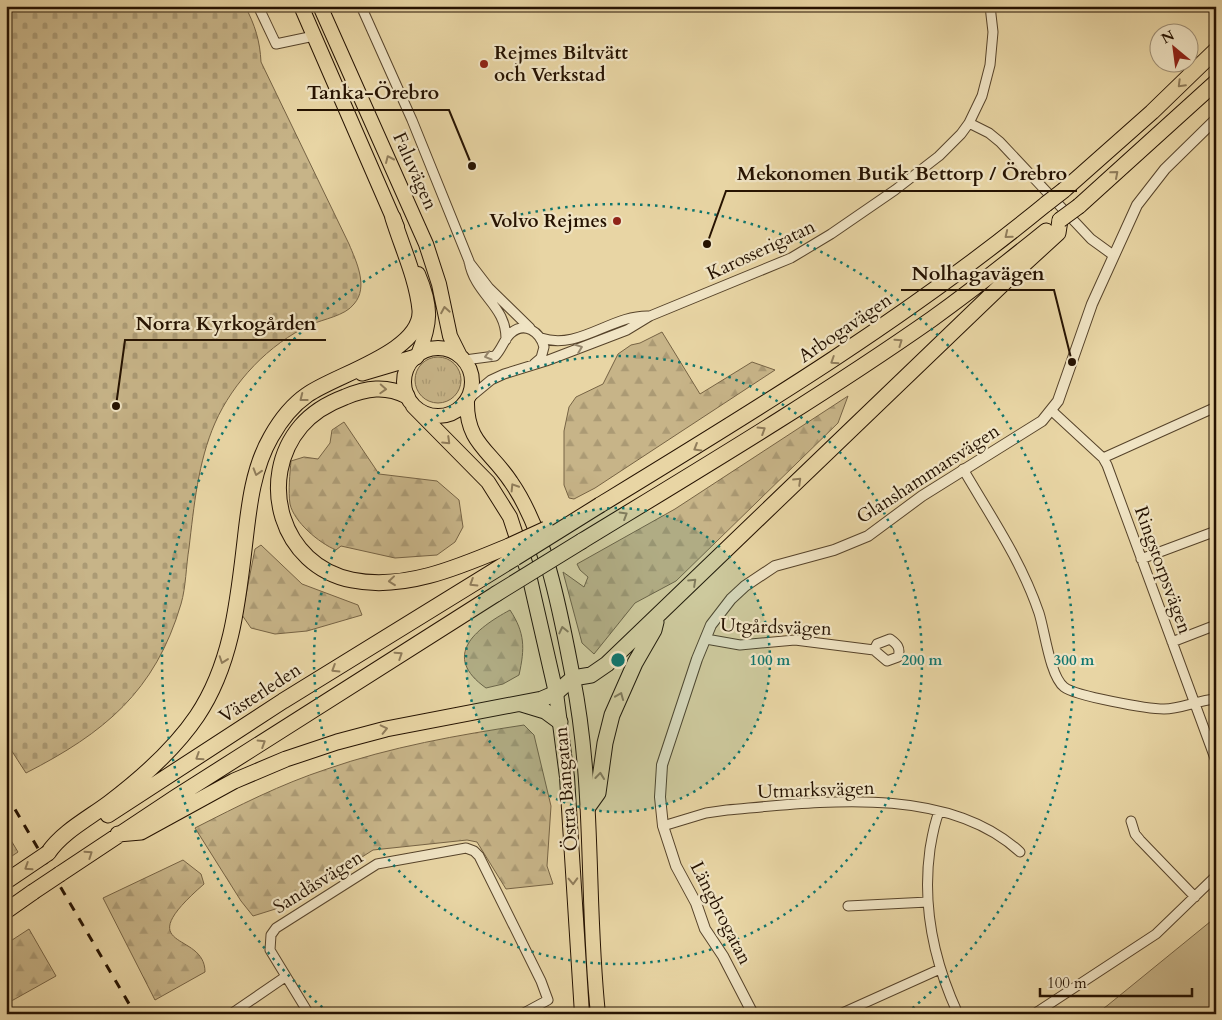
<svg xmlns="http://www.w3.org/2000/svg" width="1222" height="1020" font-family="Cardo,serif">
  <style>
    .grass { fill: url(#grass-tufts); stroke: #766344 }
    .forest { fill: url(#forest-firs); stroke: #766344 }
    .cemetery { fill: url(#cemetery-stones); stroke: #766344 }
    .park { fill: url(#park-crowns); stroke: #766344 }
    .garden { fill: #c7b488; stroke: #766344 }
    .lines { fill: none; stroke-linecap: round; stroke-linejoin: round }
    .minor-casing { stroke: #56432a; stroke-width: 11 }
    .tertiary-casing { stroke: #56432a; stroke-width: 12 }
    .primary-casing { stroke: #251201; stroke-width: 16 }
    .trunk-casing { stroke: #251201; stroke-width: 16 }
    .motorway-casing { stroke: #251201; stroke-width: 17 }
    .minor { stroke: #f0e4c4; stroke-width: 9 }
    .tertiary { stroke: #f0e4c4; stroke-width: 10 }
    .primary { stroke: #e8d5a4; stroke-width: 14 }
    .trunk { stroke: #e8d5a4; stroke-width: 14 }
    .motorway { stroke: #e8d5a4; stroke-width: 15 }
    .rail { stroke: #251201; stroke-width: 3; stroke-dasharray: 9 9; stroke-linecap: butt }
    .motorway-bridge-casing { stroke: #251201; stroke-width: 17; stroke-linecap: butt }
    .motorway-bridge { stroke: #e8d5a4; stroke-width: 15 }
    .oneway { stroke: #907d5b }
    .oneway2 { stroke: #95866c }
    .ring { fill: none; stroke: #0f766e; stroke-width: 2.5; stroke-dasharray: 2.5 5 }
    .poi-dot { fill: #8f2418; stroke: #f0e4c4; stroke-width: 2 }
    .labels { text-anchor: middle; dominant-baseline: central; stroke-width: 4.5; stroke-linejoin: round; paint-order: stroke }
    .poi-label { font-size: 19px; font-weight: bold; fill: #251201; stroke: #f0e4c4; text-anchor: start }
    .street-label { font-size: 19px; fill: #251201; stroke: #f0e4c4 }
    .centre { fill: #0f766e; stroke: #f0e4c4; stroke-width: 2.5 }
    .ring-label { font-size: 15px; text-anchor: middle; font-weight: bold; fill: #0f766e; stroke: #f0e4c4; stroke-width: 4.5; stroke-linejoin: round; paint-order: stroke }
    .leader { fill: none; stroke: #251201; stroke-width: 2 }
    .callout-dot { fill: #251201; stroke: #f0e4c4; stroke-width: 2 }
    .callout-label { font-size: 20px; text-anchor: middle; font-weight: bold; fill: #251201; stroke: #f0e4c4; stroke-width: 4.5; stroke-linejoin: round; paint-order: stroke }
  </style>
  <defs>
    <pattern id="grass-tufts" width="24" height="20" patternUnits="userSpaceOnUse" patternTransform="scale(1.25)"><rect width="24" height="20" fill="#c7b488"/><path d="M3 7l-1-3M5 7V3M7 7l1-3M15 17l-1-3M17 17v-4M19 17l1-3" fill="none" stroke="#ab9a74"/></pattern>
    <pattern id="forest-firs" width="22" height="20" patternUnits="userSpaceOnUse" patternTransform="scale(1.25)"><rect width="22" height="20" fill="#c7b488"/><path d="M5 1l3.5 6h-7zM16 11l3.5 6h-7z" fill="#ab9a74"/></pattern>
    <pattern id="cemetery-stones" width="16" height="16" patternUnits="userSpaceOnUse" patternTransform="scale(1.25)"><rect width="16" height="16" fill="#c7b488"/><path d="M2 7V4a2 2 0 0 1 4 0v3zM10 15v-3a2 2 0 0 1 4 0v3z" fill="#ab9a74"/></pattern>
    <pattern id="park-crowns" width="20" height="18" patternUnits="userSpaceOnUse" patternTransform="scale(1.25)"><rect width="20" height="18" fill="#c7b488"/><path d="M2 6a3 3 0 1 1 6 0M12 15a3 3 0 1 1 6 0" fill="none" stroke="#ab9a74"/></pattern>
  </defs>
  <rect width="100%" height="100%" fill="#e8d5a4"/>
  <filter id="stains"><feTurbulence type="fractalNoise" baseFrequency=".004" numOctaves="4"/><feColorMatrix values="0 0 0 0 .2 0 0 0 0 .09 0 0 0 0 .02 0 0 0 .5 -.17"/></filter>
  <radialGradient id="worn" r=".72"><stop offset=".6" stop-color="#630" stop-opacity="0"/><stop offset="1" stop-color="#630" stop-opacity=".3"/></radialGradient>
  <path class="grass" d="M415 380a23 23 0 1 1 46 0a23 23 0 1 1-46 0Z"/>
  <path class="forest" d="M662,332L700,394L752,362L775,370L595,488L574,499L569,498L564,485V431L569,407L576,397L603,384L618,354L631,345L640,343Z
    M848,396L838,423L676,581L635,603L594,654L582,643L563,572L584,587L588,577L580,570L577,564L675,509Z
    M344,422L379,474L437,481L459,500L463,527L455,542L437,555L395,558L341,546L336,550C319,543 294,522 290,504C288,491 290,473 291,461L304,457L318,459L330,443L332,430Z
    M261,545L302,584L358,605L362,615L307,631L275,634L251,628L242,615L255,549Z
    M510,610C525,633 525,648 519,675L503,684L486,688C441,656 475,629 510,610Z
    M524,725L534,735L551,806L547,866L553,884L506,889L477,842L467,840L373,850L285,906L253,916L241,901L195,828C238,806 281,784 327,769C390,747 458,735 524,725Z
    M183,860L201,874L204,884C126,952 205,930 205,972L155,1000L103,898Z
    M29,929L56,976L6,1004V944Z"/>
  <path class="cemetery" d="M6,6H245C255,25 260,41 261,62L349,244C356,261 369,287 354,304C345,316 323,319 310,325C269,344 233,382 215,423C198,462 194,506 189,548C186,566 186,587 181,604C155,692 104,733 26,773L6,742Z"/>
  <path class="park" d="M6,832L18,852L6,860Z"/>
  <path class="garden" d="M1216,917V1014H1096L1108,1005Z"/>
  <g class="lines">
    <g class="minor-casing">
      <path id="minor" d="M258,6L276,44L314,36
        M361,6L412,120L469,261C475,296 507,305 506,340
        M969,123L989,133L1000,142L1091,239L1113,255
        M469,262L489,288L530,328
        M541,338C579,351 612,314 650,316
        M465,360L495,356C502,349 504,339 511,333C525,321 540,332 544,347L541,358L534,364
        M468,399L491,380L504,374L546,361L627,330L650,316L791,258L831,234L895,190L939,156L961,134L969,123L982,96L990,65L993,32L990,6
        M1051,410L1103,458L1107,465L1216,761
        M1103,458L1216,407
        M963,469C991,517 1021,560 1039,613C1045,632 1050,676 1064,687C1075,696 1148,709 1164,709C1181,709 1198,700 1216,699
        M1141,559L1216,531
        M706,639L740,645L795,640L874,650L877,644L890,639C897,644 901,648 898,657L887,661L874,650
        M1172,642L1216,625
        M939,812C934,824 932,837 930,849C922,906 934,962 958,1014
        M1131,821L1135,834L1140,840L1195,897
        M663,826L706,813L727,810C819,802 946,784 1020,852
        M848,906L928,902
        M231,1014L285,977
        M309,1014L270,950L271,935L276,928L377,864L466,848L474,851L479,856L541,981L548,1000L522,1014
        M840,1014L940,969
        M1034,1014L1156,934L1216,876"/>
    </g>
    <g class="tertiary-casing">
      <path id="tertiary" d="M753,1014L723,956L705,929L696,903L676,866L663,826L660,797L662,765L697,659L711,625L731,599L745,586L775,566L834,550L868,536L922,496L1042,421L1058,401L1092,304L1137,205L1165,169L1216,119"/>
    </g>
    <g class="primary-casing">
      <path id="primary" d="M573,678C595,789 586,902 598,1014
        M556,693L567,777L582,1014"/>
    </g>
    <g class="trunk-casing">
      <path id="trunk" d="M301,6L397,227
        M320,6L426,244L439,284L450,336L460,356
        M418,274C432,307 431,323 418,355
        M404 382a34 34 0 1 1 68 0a34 34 0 1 1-68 0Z
        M467,401C466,443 490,450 511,482C547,534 561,616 573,678
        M413,406L488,482L510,517L529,575L556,693"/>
    </g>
    <g class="motorway-casing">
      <path id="motorway" d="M1064,190L1152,112L1216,50
        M1079,206L1216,82
        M362,373L416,357
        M407,396C386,385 366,388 345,397C329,403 313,412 301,426C256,479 281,566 352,580C405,591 461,566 509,546
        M600,505C754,411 906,319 1046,204
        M582,541C700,469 819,398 932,319C971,291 1009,261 1046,231
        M522,704L545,711L560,722
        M588,807L598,793L605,743L612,715L635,663L654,630L656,622
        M108,815L283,701L515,558
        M118,834L141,832L234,781L286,759L337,742L386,729L542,699L556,693L573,678L591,675L607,664L1011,276L1058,233L1060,220
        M48,853C62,832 89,818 109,803C142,778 174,750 197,716C232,664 238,601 245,541C249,506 253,468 271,437C280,421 291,406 307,395C334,375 423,352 420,310C417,279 402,247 393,218
        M60,874L176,797L496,594
        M6,911L33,892"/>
    </g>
    <use href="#minor" class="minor"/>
    <use href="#tertiary" class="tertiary"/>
    <use href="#primary" class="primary"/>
    <use href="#trunk" class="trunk"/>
    <use href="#motorway" class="motorway"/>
    <path class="rail" d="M6,794L135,1014"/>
    <g class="motorway-bridge-casing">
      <path id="motorway-bridge" d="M1046,204L1064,190
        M1060,220L1079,206
        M509,546L546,529
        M515,558L600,505
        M496,594L582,541
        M8,880L48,853
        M33,892L60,874"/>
    </g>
    <use href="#motorway-bridge" class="motorway-bridge"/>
  </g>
  <defs><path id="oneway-chevron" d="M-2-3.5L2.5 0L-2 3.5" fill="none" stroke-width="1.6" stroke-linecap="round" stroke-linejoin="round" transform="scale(1.25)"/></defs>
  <g class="oneway">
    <use href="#oneway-chevron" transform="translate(1181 84) rotate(135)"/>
    <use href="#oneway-chevron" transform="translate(389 159) rotate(-114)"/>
    <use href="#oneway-chevron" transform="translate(1115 174) rotate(-41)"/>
    <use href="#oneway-chevron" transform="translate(1008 235) rotate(141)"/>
    <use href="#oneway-chevron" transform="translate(445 310) rotate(-100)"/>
    <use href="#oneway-chevron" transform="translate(899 342) rotate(-35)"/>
    <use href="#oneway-chevron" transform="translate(834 361) rotate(147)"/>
    <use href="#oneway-chevron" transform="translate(383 389) rotate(3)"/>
    <use href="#oneway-chevron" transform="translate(303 398) rotate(142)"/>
    <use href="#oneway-chevron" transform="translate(762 430) rotate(-32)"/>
    <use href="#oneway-chevron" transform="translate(447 441) rotate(44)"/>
    <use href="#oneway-chevron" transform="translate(697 448) rotate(149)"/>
    <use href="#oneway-chevron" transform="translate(257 472) rotate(107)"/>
    <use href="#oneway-chevron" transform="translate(798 481) rotate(-44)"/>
    <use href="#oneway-chevron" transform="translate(514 487) rotate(-122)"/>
    <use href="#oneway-chevron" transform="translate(624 515) rotate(-31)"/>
    <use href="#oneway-chevron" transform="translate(392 581) rotate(174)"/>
    <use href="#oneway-chevron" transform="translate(693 582) rotate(-43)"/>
    <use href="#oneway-chevron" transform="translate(473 583) rotate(148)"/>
    <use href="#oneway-chevron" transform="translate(563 630) rotate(-103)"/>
    <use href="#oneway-chevron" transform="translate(399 655) rotate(-33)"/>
    <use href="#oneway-chevron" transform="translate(223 660) rotate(109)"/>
    <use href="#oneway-chevron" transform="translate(335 669) rotate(148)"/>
    <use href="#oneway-chevron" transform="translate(620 696) rotate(-68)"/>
    <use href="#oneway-chevron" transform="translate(384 729) rotate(-13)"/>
    <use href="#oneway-chevron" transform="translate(262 743) rotate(-32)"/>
    <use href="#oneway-chevron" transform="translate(199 757) rotate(147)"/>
    <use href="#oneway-chevron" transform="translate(600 776) rotate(-84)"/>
    <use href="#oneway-chevron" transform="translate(89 854) rotate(-34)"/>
    <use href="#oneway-chevron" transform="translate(28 867) rotate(147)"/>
    <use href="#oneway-chevron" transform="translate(573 881) rotate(88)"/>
  </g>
  <g class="oneway2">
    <use href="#oneway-chevron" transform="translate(579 348) rotate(-21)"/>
    <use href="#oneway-chevron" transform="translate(488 356) rotate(164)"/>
  </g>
  <circle cx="618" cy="660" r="152" fill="#0f766e" fill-opacity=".12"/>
  <g class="ring">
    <circle cx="618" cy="660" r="152"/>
    <circle cx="618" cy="660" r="304"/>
    <path d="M328 1012A456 456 0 1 1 908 1012"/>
  </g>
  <g class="poi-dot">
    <circle cx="484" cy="64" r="5"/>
    <circle cx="617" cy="221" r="5"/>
  </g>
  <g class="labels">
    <g class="poi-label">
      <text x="494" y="53">Rejmes Biltvätt<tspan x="494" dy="22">och Verkstad</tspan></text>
      <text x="607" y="221" text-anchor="end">Volvo Rejmes</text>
    </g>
    <g class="street-label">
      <text transform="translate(415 171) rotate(66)">Faluvägen</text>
      <text transform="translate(761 250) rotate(-25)">Karosserigatan</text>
      <text transform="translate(845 328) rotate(-34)">Arbogavägen</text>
      <text transform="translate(928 474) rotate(-33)">Glanshammarsvägen</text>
      <text transform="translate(1163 570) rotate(70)">Ringstorpsvägen</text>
      <text transform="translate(776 627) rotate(2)">Utgårdsvägen</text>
      <text transform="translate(260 693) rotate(-33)">Västerleden</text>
      <text transform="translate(566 789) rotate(-95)">Östra Bangatan</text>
      <text transform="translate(816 790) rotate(-2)">Utmarksvägen</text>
      <text transform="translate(318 882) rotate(-32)">Sandåsvägen</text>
      <text transform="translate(721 913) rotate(63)">Längbrogatan</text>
    </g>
  </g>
  <circle cx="618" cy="660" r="8" class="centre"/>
  <g class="ring-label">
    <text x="770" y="665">100 m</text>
    <text x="922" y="665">200 m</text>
    <text x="1074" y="665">300 m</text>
  </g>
  <path class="leader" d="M472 166L449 110H297M707 244L726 191H1077M1072 362L1054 290H901M116 406L125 340H326"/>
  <g class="callout-dot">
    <circle cx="472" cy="166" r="5"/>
    <circle cx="707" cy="244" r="5"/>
    <circle cx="1072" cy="362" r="5"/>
    <circle cx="116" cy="406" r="5"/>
  </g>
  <g class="callout-label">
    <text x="373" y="99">Tanka-Örebro</text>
    <text x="902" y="180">Mekonomen Butik Bettorp / Örebro</text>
    <text x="978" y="280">Nolhagavägen</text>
    <text x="226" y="330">Norra Kyrkogården</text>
  </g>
  <rect width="1222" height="1020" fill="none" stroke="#e8d5a4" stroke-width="25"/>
  <rect x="8" y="8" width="1207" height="1005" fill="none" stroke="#251201" stroke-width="2.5"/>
  <rect x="12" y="12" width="1197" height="995" fill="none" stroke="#251201"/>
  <g transform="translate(1174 48) rotate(331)"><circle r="24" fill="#f0e4c4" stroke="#9f9076"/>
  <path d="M0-4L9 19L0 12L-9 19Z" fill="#8f2418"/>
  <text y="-8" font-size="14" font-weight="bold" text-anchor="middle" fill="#251201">N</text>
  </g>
  <path d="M1040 988v8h152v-8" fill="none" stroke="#251201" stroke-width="2.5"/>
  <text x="1047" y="988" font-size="15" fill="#251201" stroke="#f0e4c4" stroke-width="4" paint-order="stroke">100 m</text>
  <rect width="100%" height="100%" filter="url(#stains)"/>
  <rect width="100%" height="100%" fill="url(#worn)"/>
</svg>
